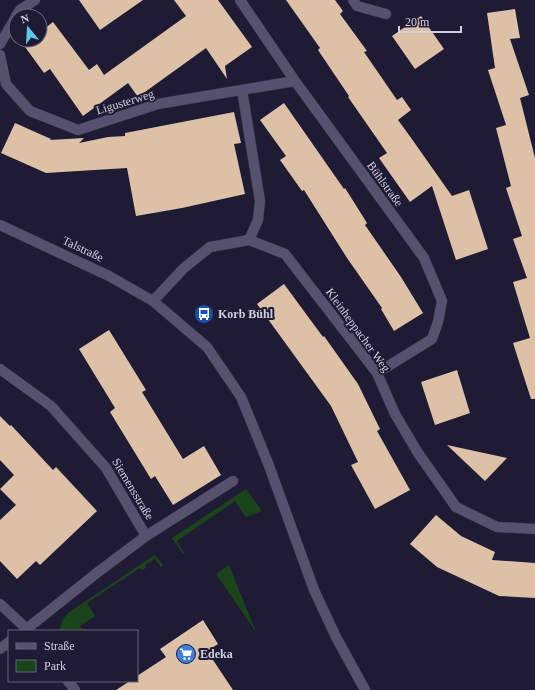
<svg xmlns="http://www.w3.org/2000/svg" width="535" height="690" font-family="'Times New Roman',serif">
  <style>
    .green { fill: #1a451b }
    .building { fill: #ddc1a7 }
    .lines { fill: none; stroke-linecap: round; stroke-linejoin: round }
    .service-casing { stroke: #3b354b; stroke-width: 11 }
    .minor-casing { stroke: #3b354b; stroke-width: 11 }
    .tertiary-casing { stroke: #3b354b; stroke-width: 11 }
    .service { stroke: #56516f; stroke-width: 10 }
    .minor { stroke: #56516f; stroke-width: 10 }
    .tertiary { stroke: #56516f; stroke-width: 10 }
    .labels { text-anchor: middle; dominant-baseline: central; stroke-width: 4; stroke-linejoin: round; paint-order: stroke }
    .street-label { font-size: 12px; fill: #d2cfe1; stroke: #201b35 }
    .poi-label { font-size: 12px; font-weight: bold; fill: #d2cfe1; stroke: #201b35; text-anchor: start }
  </style>
  <rect width="100%" height="100%" fill="#201b35"/>
  <path class="green" d="M246,489L262,511L246,517L235,501L177,541L185,554H183L172,538Z
    M155,555L163,565L161,567L155,559L145,565L146,568L142,570L140,568L87,603L95,616L80,626L83,630L81,631H60C60,624 63,619 68,613Z
    M229,565L256,632L216,574Z"/>
  <path class="building" d="M79,0H143L100,30Z
    M174,0H218L252,47L225,66L227,79L206,48L138,97L128,83L83,116L50,69L44,73L20,40H40V32L53,22L89,70L97,64L104,75L186,16Z
    M286,0H335L343,11L340,14L367,51L364,52L397,100L402,97L411,110L398,120L409,135L452,196L469,190L488,249L456,260L432,186L410,202L379,158L387,153L348,97L349,96L318,50L320,48Z
    M515,9L520,38L510,39L529,95L520,98L535,158V399H531L513,343L530,338L513,282L527,278L513,239L522,236L506,188L511,186L496,128L506,125L488,70L495,68L487,13Z
    M421,16L444,49L415,69L392,36Z
    M284,103L344,189L345,188L367,223L365,225L401,277L423,313L394,331L381,309L382,308L347,258L304,190L302,191L280,160L286,156L260,120Z
    M234,112L241,143L234,144L245,194L182,208L136,216L127,168L46,173L1,153L15,123L51,139L50,140L84,138L79,143L108,137L125,136V133Z
    M284,284L323,337L324,336L358,384L380,429L377,431L410,490L375,509L351,465L358,462L331,406L257,304Z
    M109,330L146,390L142,392L183,459L204,446L221,475L173,505L155,476L151,479L110,412L115,408L79,349Z
    M457,370L470,413L435,425L421,382Z
    M0,416L10,426L11,425L53,470L56,467L97,511L40,565L36,561L17,579L0,561V520L16,505L0,489L14,475L0,460Z
    M447,445L507,458L485,481Z
    M436,515L461,536L495,552L492,560L535,563V598L499,596L437,567L410,544Z
    M203,620L218,644L207,651L233,690H116L130,681H137V676L166,657L160,649Z"/>
  <g class="lines">
    <g class="service-casing">
      <path id="service" d="M242,90L260,201L258,220L249,240
        M146,536L233,481"/>
    </g>
    <g class="minor-casing">
      <path id="minor" d="M240,0L295,81L424,258L442,301L438,322L432,339L377,373
        M353,0L357,6L386,14
        M16,16L20,10L35,0
        M0,44L16,17
        M0,55L6,84L30,111L78,130L158,104L295,81
        M153,301L184,268L210,247L249,240L285,254L377,373L395,414L418,453L456,507L497,527L535,529
        M0,369L51,406L106,468L146,536L98,572L24,631
        M0,604L29,631
        M0,649L9,642
        M68,681L75,690"/>
    </g>
    <g class="tertiary-casing">
      <path id="tertiary" d="M0,225L109,276L153,301L207,347L241,397L268,463L314,590L336,637L365,690"/>
    </g>
    <use href="#service" class="service"/>
    <use href="#minor" class="minor"/>
    <use href="#tertiary" class="tertiary"/>
  </g>
  <defs>
    <g id="bus-disc" transform="scale(1)"><circle r="9.5" fill="#1a4fb4" stroke="#201b35"/><path d="M-5-6H5V4H4V6H2V4H-2V6H-4V4H-5ZM-3.5-4V0h7V-4ZM-3.5 1.2v1.5H-2V1.2ZM2 1.2v1.5H3.5V1.2Z" fill="#fff"/></g>
    <g id="supermarket-disc" transform="scale(1)"><circle r="9.5" fill="#3f7fe0" stroke="#201b35"/><path d="M-6-5.5h2.5l.6 2H6L4.5 2H-2.5L-4.4-4H-6ZM-1.5 3.2a1.3 1.3 0 1 0 .1 0ZM3 3.2a1.3 1.3 0 1 0 .1 0Z" fill="#fff"/></g>
  </defs>
  <g fill-rule="evenodd">
    <use href="#bus-disc" x="204" y="314"/>
    <use href="#supermarket-disc" x="186" y="654"/>
  </g>
  <g class="labels">
    <g class="street-label">
      <text transform="translate(125 102) rotate(-17)">Ligusterweg</text>
      <text transform="translate(385 184) rotate(54)">Bühlstraße</text>
      <text transform="translate(83 249) rotate(25)">Talstraße</text>
      <text transform="translate(358 330) rotate(54)">Kleinheppacher Weg</text>
      <text transform="translate(133 489) rotate(59)">Siemensstraße</text>
    </g>
    <g class="poi-label">
      <text x="218" y="314">Korb Bühl</text>
      <text x="200" y="654">Edeka</text>
    </g>
  </g>
  <rect x="8" y="630" width="130" height="52" fill="#201b35" stroke="#67637a"/>
  <rect x="16" y="643" width="20" height="6" fill="#56516f" stroke="#67637a"/>
  <text x="44" y="650" font-size="12" fill="#d2cfe1">Straße</text>
  <rect x="16" y="660" width="20" height="12" fill="#1a451b" stroke="#67637a"/>
  <text x="44" y="670" font-size="12" fill="#d2cfe1">Park</text>
  <g transform="translate(28 28) rotate(342)"><circle r="19" fill="#201b35" stroke="#67637a"/>
  <path d="M0-3L7 15L0 10L-7 15Z" fill="#5ac8e6"/>
  <text y="-6" font-size="11" font-weight="bold" text-anchor="middle" fill="#d2cfe1">N</text>
  </g>
  <path d="M399 26v6h62v-6" fill="none" stroke="#d2cfe1" stroke-width="2"/>
  <text x="405" y="26" font-size="12" fill="#d2cfe1" stroke="#201b35" stroke-width="3" paint-order="stroke">20 m</text>
</svg>
